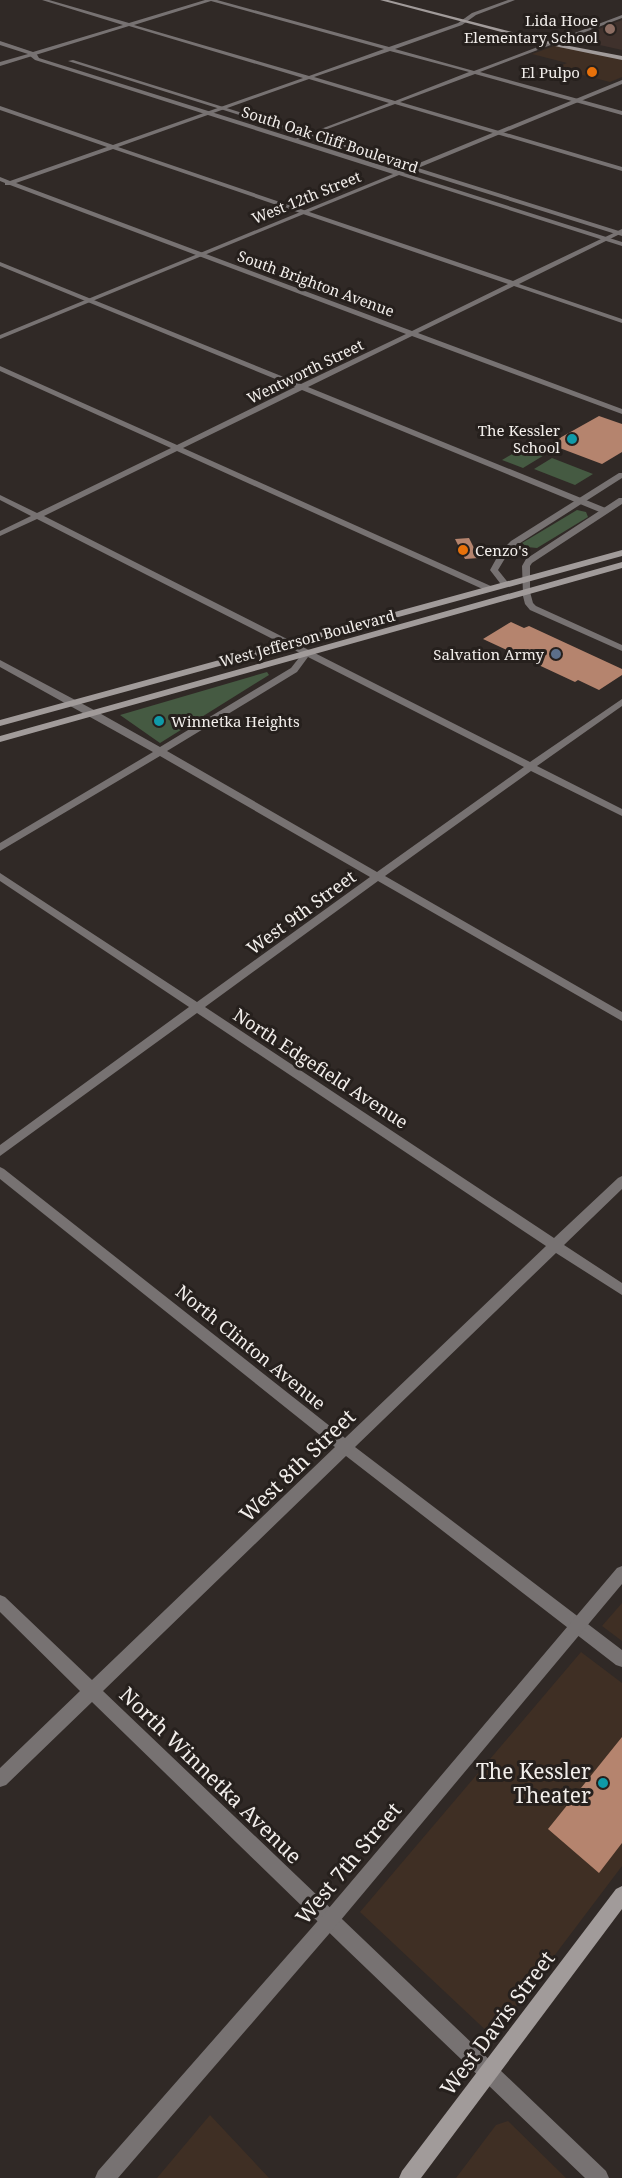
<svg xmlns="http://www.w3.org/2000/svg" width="622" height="2178" font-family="'Noto Serif',serif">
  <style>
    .commercial { fill: #3f2f24 }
    .built { fill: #3f312c }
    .green { fill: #455a42 }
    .building { fill: #b5846e }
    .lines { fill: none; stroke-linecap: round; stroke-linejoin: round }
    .minor { fill: #777272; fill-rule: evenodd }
    .tertiary { fill: #777272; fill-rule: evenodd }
    .secondary { fill: #a19b9a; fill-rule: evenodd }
    .education-dot { fill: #8d6e63; stroke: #26201d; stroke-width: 2 }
    .food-dot { fill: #e8710a; stroke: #26201d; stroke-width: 2 }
    .culture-dot { fill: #0f9aa8; stroke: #26201d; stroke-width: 2 }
    .service-dot { fill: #5c6f8a; stroke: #26201d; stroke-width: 2 }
    .labels { text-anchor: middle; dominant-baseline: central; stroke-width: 6; stroke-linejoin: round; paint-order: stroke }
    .far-poi-label { font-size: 15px; fill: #f2eeeb; stroke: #26201d; text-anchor: end }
    .far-street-label { font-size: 15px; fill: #f2eeeb; stroke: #26201d }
    .street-label { font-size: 18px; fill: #f2eeeb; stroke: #26201d }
    .near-street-label { font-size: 21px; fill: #f2eeeb; stroke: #26201d }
    .near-poi-label { font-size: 21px; fill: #f2eeeb; stroke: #26201d; text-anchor: end }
  </style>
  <rect width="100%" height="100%" fill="#302926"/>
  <path class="commercial" d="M557,45L622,60V77L610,82L555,68L567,63L532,54Z
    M622,1603V1641L602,1626Z
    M581,1652L622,1683V1866L493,2037L360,1912Z
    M210,2115L269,2178H157Z
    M508,2121L566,2178H456L496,2125Z"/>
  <path class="built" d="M622,20V50L573,39Z"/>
  <path class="green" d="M531,443L551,451L523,468L502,460Z
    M552,458L593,474L575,485L534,469Z
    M577,510L586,512L588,517L537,548L527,547L522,543Z
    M267,672L269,675L160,743L120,715Z"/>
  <path class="building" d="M599,416L622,424V452L602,464L549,444Z
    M469,538L479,558L465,559L455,539Z
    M511,622L524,628L529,626L622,669V675L599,690L578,680L575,682L483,639Z
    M622,1737V1843L599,1873L548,1829Z"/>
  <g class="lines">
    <path class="minor" d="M42,0H49L129,23L205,0H217L389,47L458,23L472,13L508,0H515L476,15L462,25L395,49L474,71L622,15V18L480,72L622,111V115L475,74L400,102L622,167V171L395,104L292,142V140L389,103L309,79L118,147L513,281L622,229V233L519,284L622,319V323L514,286L418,333L622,409V414L412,336L308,387L608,509V513H602L302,390L183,448L493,587V591H487L177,451L44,516L530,762L622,699V706L537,766L622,809V816L531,771L385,876L622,1012V1021L378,881L205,1007L554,1238L618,1178L622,1176V1189L564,1245L622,1283V1295L556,1253L355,1447L622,1650V1667L616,1665L346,1456L103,1691L606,2171L609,2178H585L343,1946L92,1702L6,1785L0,1787V1768L80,1691L0,1612V1595L5,1597L92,1680L335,1447L0,1179V1167L4,1169L345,1438L546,1246L197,1013L0,1156V1145L189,1007L0,881V873L197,1002L370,877L160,756L0,851V843L153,752L0,667V660L94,710L160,747L291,668L302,654L37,519L0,536V531L31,516L0,500V495L37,513L171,448L0,371V366L177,445L295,387L0,266V262L301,384L406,334L10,185H5V183L0,181V177L10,181L107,147L0,110V106L113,145L303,78L129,26L0,66V62L28,54L0,45V41L33,52L123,25ZM211,1L384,49L309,76L134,25ZM390,51L469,72L395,101L314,77ZM113,149L508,284L412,331L16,183ZM308,657L524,767L377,872L167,751L297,672Z
      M526,589L530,592L533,603L536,606L622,645V651L530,610L525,604L522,592Z"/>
    <path class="tertiary" d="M32,53H36L39,58L399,171L407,168L68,61L73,60L412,166L622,80V84L418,168L622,232V236L412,170L404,173L622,242V246L399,175L0,339V335L393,174L35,60L30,56Z
      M619,473H622V478L517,545L507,555L498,570L510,585L503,587L490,570L500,552L511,541Z
      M619,498H622V504L532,563L530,566V592L523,594L522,566L526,559Z
      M622,1566V1584L335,1927L118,2178H95L98,2171L323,1915L617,1568Z"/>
    <path class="secondary" d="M380,0H388L559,44L622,56V60L559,47Z
      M622,550V556L0,726V720Z
      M622,562V568L0,742V736Z
      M622,1886V1909L421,2178H399L402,2171L616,1889Z"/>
  </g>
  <circle class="education-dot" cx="610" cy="29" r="6"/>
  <g class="food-dot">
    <circle cx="592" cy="72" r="6"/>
    <circle cx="463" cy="550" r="6"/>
  </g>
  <g class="culture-dot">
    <circle cx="572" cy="439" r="6"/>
    <circle cx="159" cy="721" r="6"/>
    <circle cx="603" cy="1783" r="6"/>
  </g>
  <circle class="service-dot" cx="556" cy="654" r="6"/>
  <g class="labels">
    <g class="far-poi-label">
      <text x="598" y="20">Lida Hooe<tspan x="598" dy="17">Elementary School</tspan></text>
      <text x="580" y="72">El Pulpo</text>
      <text x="560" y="430">The Kessler<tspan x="560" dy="17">School</tspan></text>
      <text x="475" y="550" text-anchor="start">Cenzo's</text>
      <text x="544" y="654">Salvation Army</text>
      <text x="171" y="721" text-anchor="start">Winnetka Heights</text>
    </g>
    <g class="far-street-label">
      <text transform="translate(330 139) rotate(18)">South Oak Cliff Boulevard</text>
      <text transform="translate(306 197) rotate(-22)">West 12th Street</text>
      <text transform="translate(316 283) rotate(20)">South Brighton Avenue</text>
      <text transform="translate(305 371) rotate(-26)">Wentworth Street</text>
      <text transform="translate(307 638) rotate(-15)">West Jefferson Boulevard</text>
    </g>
    <g class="street-label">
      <text transform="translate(301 912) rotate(-36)">West 9th Street</text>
      <text transform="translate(321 1068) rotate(33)">North Edgefield Avenue</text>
      <text transform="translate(251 1347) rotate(39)">North Clinton Avenue</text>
    </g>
    <g class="near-street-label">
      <text transform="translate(297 1465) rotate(-44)">West 8th Street</text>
      <text transform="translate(211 1775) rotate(44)">North Winnetka Avenue</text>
      <text transform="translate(348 1863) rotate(-50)">West 7th Street</text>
      <text transform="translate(497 2023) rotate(-53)">West Davis Street</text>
    </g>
    <g class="near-poi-label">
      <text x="591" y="1771">The Kessler<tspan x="591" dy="24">Theater</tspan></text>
    </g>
  </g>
</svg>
